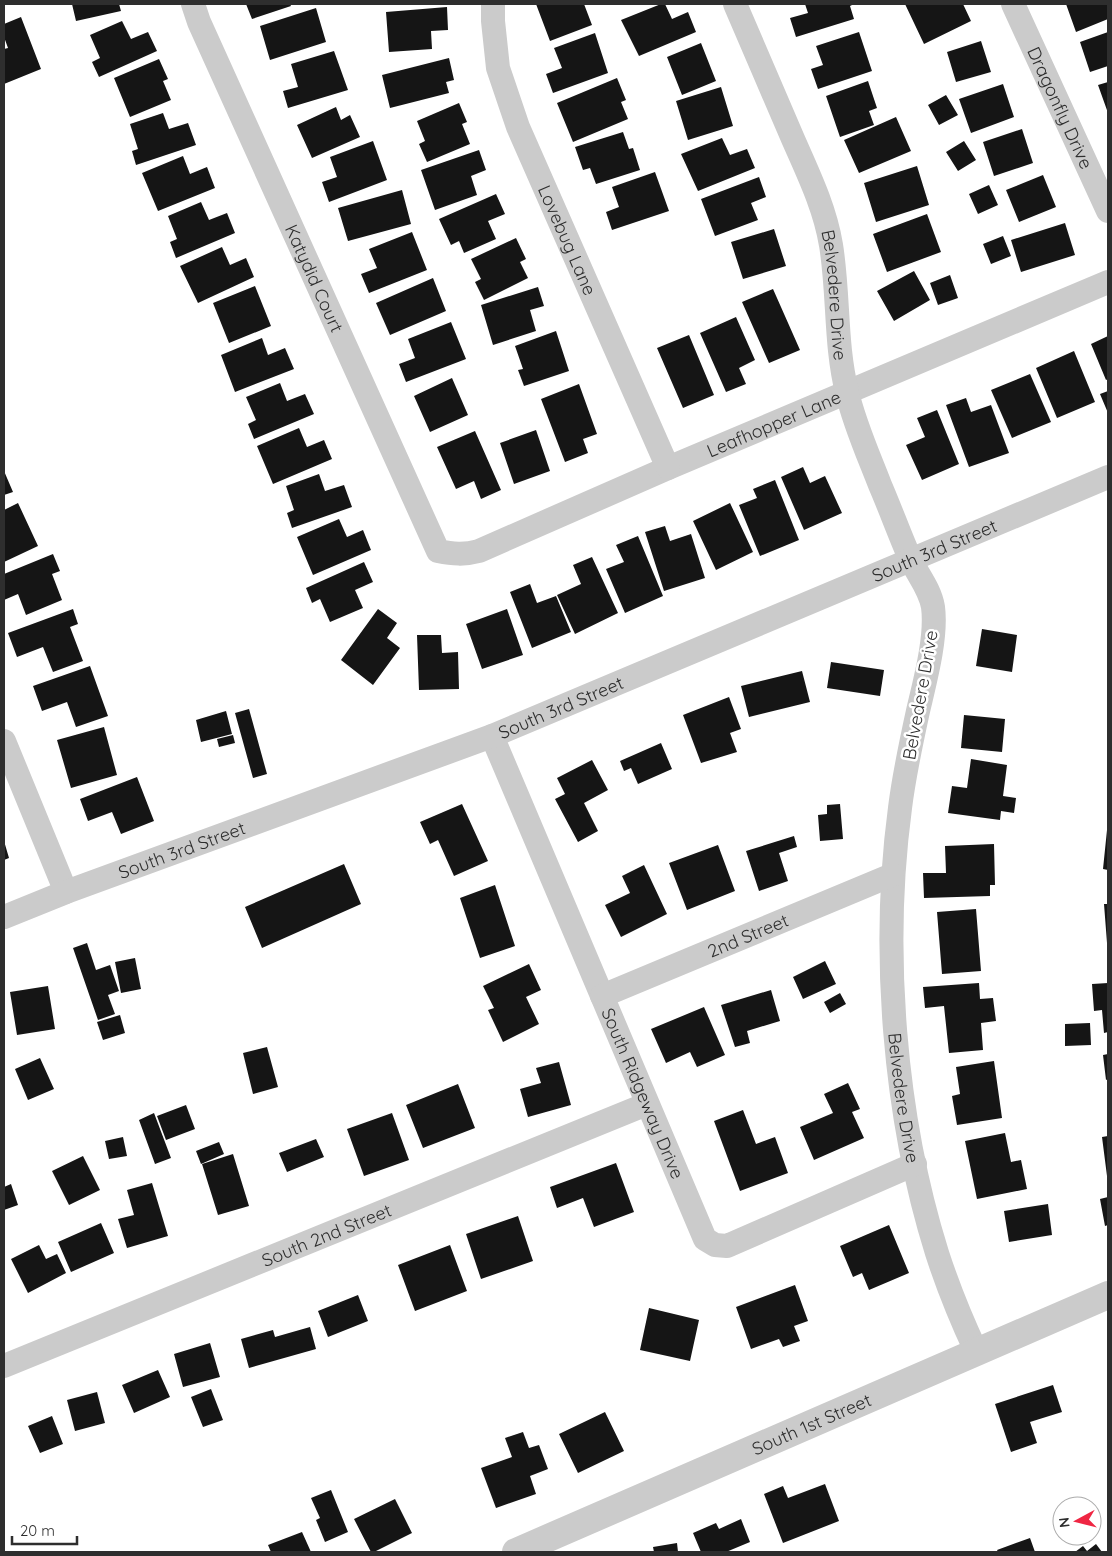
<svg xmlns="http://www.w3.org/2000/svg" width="1112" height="1556" font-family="Quicksand,sans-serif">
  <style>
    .building { fill: #151515 }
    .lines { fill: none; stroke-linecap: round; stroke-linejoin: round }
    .minor { stroke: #cbcbcb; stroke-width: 24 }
    .tertiary { stroke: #cbcbcb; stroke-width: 28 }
    .labels { text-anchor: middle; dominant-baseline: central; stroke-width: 5; stroke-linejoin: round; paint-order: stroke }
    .street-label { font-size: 18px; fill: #2e2e2e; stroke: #fff }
  </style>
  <rect width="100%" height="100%" fill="#fff"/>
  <path class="building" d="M72,4H119L121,11L76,21Z
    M246,4H290L291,6L252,19Z
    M536,4H584L592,25L550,41Z
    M661,4H665L672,19L688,12L696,32L639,56L621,20Z
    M805,4H854L850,6L854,19L796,37L790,18L808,13Z
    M905,4H963L971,21L924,44Z
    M1066,4H1108V19L1076,32Z
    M447,7L448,30L431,31L432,49L389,52L386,12Z
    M316,8L326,42L270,60L260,26Z
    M21,17L41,69L4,84V49L8,48L4,37V24Z
    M122,21L131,39L148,32L157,51L99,77L92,62L100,58L90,35Z
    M859,32L872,71L818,89L811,69L823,65L816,46Z
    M1108,32V66L1090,72L1080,42Z
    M595,33L608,73L553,93L546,74L562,68L554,48Z
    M981,41L991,72L956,82L947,52Z
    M701,43L716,81L682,95L667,57Z
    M334,51L348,90L288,108L283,91L298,87L291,64Z
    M449,58L454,80L446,82L449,93L390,108L382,75Z
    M159,59L168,79L163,81L171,100L130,117L114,78Z
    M617,78L626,100L621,102L628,119L573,142L557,103Z
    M868,81L877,108L869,111L874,125L840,137L826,96Z
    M1108,82V113L1098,85Z
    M1003,84L1014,117L971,133L959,99Z
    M721,87L733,126L688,140L676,101Z
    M946,95L958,115L939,125L928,105Z
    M459,103L467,122L462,124L470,144L427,162L419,144L425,141L417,121Z
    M336,107L341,120L350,115L360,137L312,158L297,125Z
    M163,113L169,129L188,123L196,145L136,165L132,151L138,149L130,124Z
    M896,117L911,151L859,173L844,140Z
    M1022,129L1033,163L994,176L983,142Z
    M623,132L629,149L633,148L640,170L596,184L590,168L583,170L575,147Z
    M722,138L730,155L747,149L755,168L698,191L681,154Z
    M373,141L387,180L329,202L322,182L337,177L330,157Z
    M964,141L976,160L958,171L946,152Z
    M479,150L486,170L471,176L477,195L435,210L421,170Z
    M183,156L190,174L207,167L215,188L158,211L142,173Z
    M917,166L929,205L876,222L864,183Z
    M655,172L669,211L612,230L606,212L619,207L612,187Z
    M1043,175L1056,207L1019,222L1006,190Z
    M759,177L766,197L751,203L758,220L715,236L701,199Z
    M989,185L998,205L978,214L969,194Z
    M402,190L411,224L348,241L338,208Z
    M496,194L505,214L488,221L496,239L464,253L459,241L451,245L439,219Z
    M201,202L209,220L227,213L235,233L176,258L170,242L177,239L168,216Z
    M927,214L941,252L887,272L873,234Z
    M1065,223L1075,255L1021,272L1011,240Z
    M774,229L786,266L743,279L731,242Z
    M412,232L427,270L369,293L361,274L377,268L369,249Z
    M1003,236L1011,256L991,264L983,244Z
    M516,238L526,259L520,262L528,278L484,300L475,282L481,279L471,259Z
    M222,247L230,265L246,258L254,277L198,303L180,266Z
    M914,271L930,300L894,321L877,291Z
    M950,275L958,298L938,305L930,283Z
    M433,278L446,311L390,335L376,303Z
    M255,286L271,326L229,343L213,303Z
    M538,287L544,306L530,310L536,331L493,345L481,305Z
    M773,289L800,350L769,363L742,302Z
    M736,317L755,360L739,368L746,384L726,392L700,333Z
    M451,322L466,359L406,382L399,364L415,358L408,339Z
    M556,331L569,371L524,386L518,370L523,369L515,346Z
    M689,335L714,395L683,408L657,348Z
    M1108,336V379L1106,380L1091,344Z
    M262,338L268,355L285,348L294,369L235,392L221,355Z
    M1074,351L1095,402L1057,418L1036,368Z
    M1030,374L1051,422L1012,438L991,390Z
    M452,378L468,415L430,432L414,396Z
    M280,383L287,401L305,394L314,414L254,439L248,424L256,420L246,397Z
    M579,384L597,434L583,439L588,453L565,462L541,399Z
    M1108,391V413L1100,394Z
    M966,398L971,412L991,405L1009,453L969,467L946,405Z
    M937,410L959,464L922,480L906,445L925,437L917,418Z
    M299,428L307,447L324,440L332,459L273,484L257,446Z
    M536,430L550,471L514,484L500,443Z
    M475,431L501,490L481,499L474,481L456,489L437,447Z
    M803,467L810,483L825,476L842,513L804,530L781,477Z
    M4,471L13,492L4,495Z
    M319,474L325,491L344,485L352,507L292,528L287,513L294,510L286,486Z
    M775,480L799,540L760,556L739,505L757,498L753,489Z
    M18,503L38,546L4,562V510Z
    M730,503L753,552L716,570L693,521Z
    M339,519L347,537L363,530L371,550L313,575L297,537Z
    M665,526L670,541L691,534L705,578L664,591L645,532Z
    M638,536L663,596L625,613L606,569L624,562L616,545Z
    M53,554L60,571L52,574L62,600L26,615L18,594L4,600V574Z
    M592,557L618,613L575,634L557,595L581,584L573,565Z
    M364,562L373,582L355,590L363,608L330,622L320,599L312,603L306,588Z
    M530,584L537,603L556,596L571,632L532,648L510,592Z
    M73,609L78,624L70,627L83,661L53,672L43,647L17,657L8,633Z
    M378,609L397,623L387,638L400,648L373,685L341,660Z
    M507,609L523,655L482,669L466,624Z
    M982,629L1017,635L1012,672L976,666Z
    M417,635H441L442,653L458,652L459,689L419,690Z
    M831,662L884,670L880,696L827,688Z
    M90,666L108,716L76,727L67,702L42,711L33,686Z
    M802,671L810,702L749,717L741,686Z
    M729,697L741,729L730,733L737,752L701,763L683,715Z
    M249,709L267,774L253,778L235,713Z
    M226,711L232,734L201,742L196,720Z
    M964,715L1005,719L1002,752L961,748Z
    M104,727L117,775L71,788L57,740Z
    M233,735L235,743L219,747L217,739Z
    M661,743L672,769L638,784L631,768L624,771L620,761Z
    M971,759L1007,765L1003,796L1016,798L1014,813L1001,811L1000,820L948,813L952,786L967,788Z
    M592,760L608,790L584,803L598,831L578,842L555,799L565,794L557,778Z
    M137,777L154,821L121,834L112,812L88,821L80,799Z
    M462,804L488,861L454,876L438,840L430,844L420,822Z
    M840,804L843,839L820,841L818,815L827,814V805Z
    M1107,830H1108V870L1103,869Z
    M794,836L797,847L779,853L788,881L759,891L746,851Z
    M4,841L9,858L4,860Z
    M994,844L995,885H990V896L924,898L923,873H946L945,846Z
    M718,845L735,891L687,910L669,863Z
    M344,864L361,904L262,948L245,907Z
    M644,865L667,914L621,937L605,905L630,893L622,876Z
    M495,885L515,946L480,958L460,898Z
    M1104,904H1108V943H1107Z
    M976,909L981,971L942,974L937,912Z
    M87,943L96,970L110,965L119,991L108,995L115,1014L98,1020L73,948Z
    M135,958L141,989L121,993L115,962Z
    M825,961L836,984L803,999L793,977Z
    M529,964L541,990L526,997L539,1024L503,1042L488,1010L494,1008L483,986Z
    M979,983L980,999L993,998L996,1021L981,1023L983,1050L949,1053L944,1006L925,1008L923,987Z
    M1108,983V1032L1104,1033L1102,1010L1094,1011L1092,984Z
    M48,986L55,1029L17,1035L10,992Z
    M771,990L780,1021L747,1031L750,1043L735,1047L721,1005Z
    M840,993L846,1004L830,1013L824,1002Z
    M704,1007L725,1055L697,1067L690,1052L666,1063L651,1029Z
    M120,1015L125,1033L103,1040L97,1022Z
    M1090,1023L1091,1045L1065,1046V1024Z
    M267,1047L278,1087L253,1094L243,1053Z
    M1108,1054V1079L1106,1080L1103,1055Z
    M40,1058L54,1089L28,1100L15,1069Z
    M994,1061L1002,1118L957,1125L952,1096L960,1094L956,1067Z
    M559,1062L571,1105L528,1117L520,1089L541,1083L536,1068Z
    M848,1083L860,1109L852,1112L864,1138L814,1160L800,1127L833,1113L824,1094Z
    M458,1084L475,1128L423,1148L406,1105Z
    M186,1105L195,1129L166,1140L157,1116Z
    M743,1110L756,1144L775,1137L788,1173L740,1191L714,1121Z
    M154,1113L171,1158L155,1164L139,1120Z
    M392,1113L409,1160L364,1176L347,1129Z
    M1005,1133L1011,1162L1021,1160L1027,1189L977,1199L965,1141Z
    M1108,1136V1176H1107L1102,1137Z
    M123,1137L127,1156L109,1159L105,1141Z
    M316,1139L324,1157L287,1172L279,1153Z
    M219,1142L224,1154L201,1164L196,1151Z
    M233,1154L249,1206L218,1215L202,1164Z
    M83,1156L100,1190L69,1205L52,1171Z
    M616,1163L634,1212L594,1227L583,1198L557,1208L550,1187Z
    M152,1183L168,1236L127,1248L118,1219L134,1215L127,1190Z
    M11,1184L18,1205L4,1210V1187Z
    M1108,1197V1225L1105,1226L1100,1199Z
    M1048,1204L1052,1235L1009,1242L1004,1211Z
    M518,1216L533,1261L481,1279L466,1234Z
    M101,1223L114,1253L71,1272L58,1242Z
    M889,1225L909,1273L869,1290L862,1273L853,1277L840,1246Z
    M39,1245L46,1259L57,1254L66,1273L28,1293L11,1259Z
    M450,1245L467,1291L415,1311L398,1265Z
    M795,1285L808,1321L794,1326L800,1341L783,1347L779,1339L751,1349L736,1307Z
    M358,1295L368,1321L328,1337L318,1311Z
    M649,1308L699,1320L690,1361L640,1350Z
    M310,1327L316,1349L249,1368L241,1339L273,1330L275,1337Z
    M210,1343L220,1377L183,1387L174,1354Z
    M158,1370L170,1397L134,1413L122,1385Z
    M1053,1385L1062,1412L1030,1422L1037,1443L1011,1452L995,1404Z
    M211,1389L223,1420L203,1427L191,1397Z
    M97,1392L105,1423L75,1431L67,1400Z
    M605,1412L624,1451L578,1473L559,1434Z
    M52,1416L63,1444L40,1453L28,1426Z
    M523,1432L529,1448L539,1445L548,1469L530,1476L536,1494L496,1508L481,1468L512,1457L505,1438Z
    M825,1484L839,1521L783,1543L764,1494L783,1486L788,1498Z
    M331,1490L348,1532L325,1542L316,1520L320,1518L311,1498Z
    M395,1499L412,1533L374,1552H371L354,1519Z
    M741,1519L750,1542L726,1552H701L693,1533L716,1523L719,1529Z
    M302,1532L311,1552H271L268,1545Z
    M1030,1538L1035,1552H998L997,1550Z
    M677,1543L678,1552H654L653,1547Z
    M1096,1544L1102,1552H1075L1083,1546L1087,1551Z"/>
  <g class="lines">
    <g class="minor">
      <path id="s1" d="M193,4L199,22L438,551C453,554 464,555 479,551L668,468L1108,282"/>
      <path id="s2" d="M493,4V21L498,68L518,127L668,468"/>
      <path id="s3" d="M735,4C754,49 774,94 793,139C808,173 825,208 831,245C839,294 835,344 847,392C854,423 868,454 880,485C890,508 899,533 909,556C916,573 930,588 933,607C937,637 925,681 918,711C911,743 904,775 900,808C881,950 894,1116 937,1253C948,1287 961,1319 976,1351"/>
      <path id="s4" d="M1013,4L1108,211"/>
      <path id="s5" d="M492,736L705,1239L715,1245L727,1246L915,1164"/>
      <path d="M4,741L66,892"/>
      <path id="s6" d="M4,917L66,892L492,736L1108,477"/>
      <path id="s7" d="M602,996L892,875"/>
      <path id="s8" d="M4,1366L647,1104"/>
    </g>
    <path class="tertiary" id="s9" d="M516,1552L1108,1295"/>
  </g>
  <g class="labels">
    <g class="street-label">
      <text stroke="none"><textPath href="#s4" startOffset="114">Dragonfly Drive</textPath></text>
      <text stroke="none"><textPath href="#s2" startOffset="250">Lovebug Lane</textPath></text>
      <text stroke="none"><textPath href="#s1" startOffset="300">Katydid Court</textPath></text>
      <text stroke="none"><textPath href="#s3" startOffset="310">Belvedere Drive</textPath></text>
      <text stroke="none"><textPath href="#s1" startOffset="962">Leafhopper Lane</textPath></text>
      <text stroke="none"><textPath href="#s6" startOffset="1000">South 3rd Street</textPath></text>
      <text transform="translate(920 695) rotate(-80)">Belvedere Drive</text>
      <text stroke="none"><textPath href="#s6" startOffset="595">South 3rd Street</textPath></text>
      <text stroke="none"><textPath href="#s6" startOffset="190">South 3rd Street</textPath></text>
      <text stroke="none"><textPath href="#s7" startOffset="158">2nd Street</textPath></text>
      <text stroke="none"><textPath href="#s5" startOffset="388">South Ridgeway Drive</textPath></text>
      <text stroke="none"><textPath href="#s3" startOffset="1135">Belvedere Drive</textPath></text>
      <text stroke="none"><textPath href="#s8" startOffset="348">South 2nd Street</textPath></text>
      <text stroke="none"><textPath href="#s9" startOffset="322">South 1st Street</textPath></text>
    </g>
  </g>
  <rect width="1112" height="1556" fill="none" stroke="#2e2e2e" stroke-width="10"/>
  <g transform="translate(1077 1521) rotate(263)"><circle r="24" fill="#ffffff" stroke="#ababab"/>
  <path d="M0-4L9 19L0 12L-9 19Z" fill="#ef2643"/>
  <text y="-8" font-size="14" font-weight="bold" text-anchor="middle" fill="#2e2e2e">N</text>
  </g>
  <path d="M12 1536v8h65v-8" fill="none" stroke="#2e2e2e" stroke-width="2.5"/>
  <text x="20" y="1536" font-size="15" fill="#2e2e2e" stroke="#ffffff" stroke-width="4" paint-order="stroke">20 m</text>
</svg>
